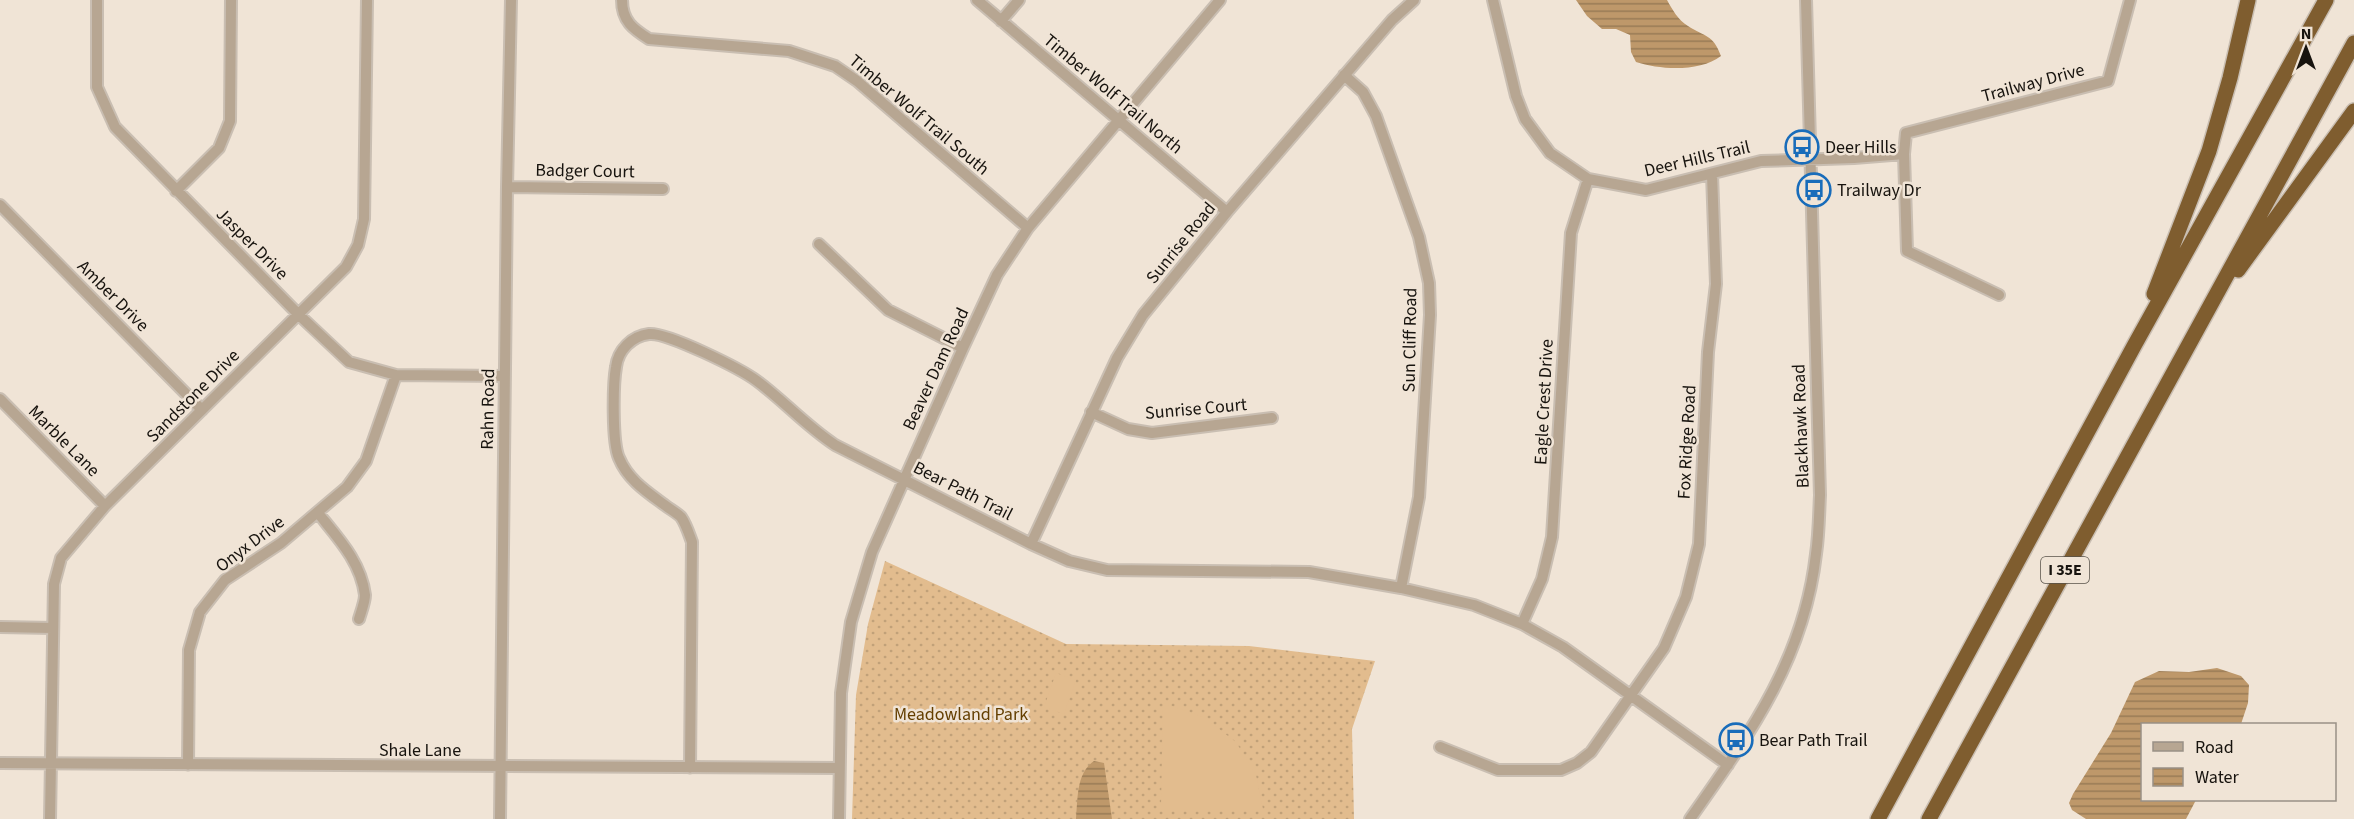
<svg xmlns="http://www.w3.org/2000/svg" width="2354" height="819" font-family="'Source Sans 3',sans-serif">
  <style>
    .grass { fill: url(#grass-dots) }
    .pitch { fill: #e2bc8e }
    .water { fill: url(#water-rules) }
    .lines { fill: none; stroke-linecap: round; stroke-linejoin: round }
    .minor-casing { stroke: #c9beb2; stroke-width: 14 }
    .highway-casing { stroke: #c9beb2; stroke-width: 18 }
    .minor { stroke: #b7a692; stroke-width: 10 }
    .highway { stroke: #7f5d2f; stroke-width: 15 }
    .labels { text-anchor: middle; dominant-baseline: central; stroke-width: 5; stroke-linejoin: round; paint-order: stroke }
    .shield { fill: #f0e4d6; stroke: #58524a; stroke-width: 1.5 }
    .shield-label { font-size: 16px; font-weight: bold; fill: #17130e }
    .street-label { font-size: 18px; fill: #17130e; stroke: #f0e4d6 }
    .poi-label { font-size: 18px; fill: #17130e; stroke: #f0e4d6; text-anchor: start }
    .park-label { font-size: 18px; fill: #643f00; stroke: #f0e4d6 }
  </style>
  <defs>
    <pattern id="grass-dots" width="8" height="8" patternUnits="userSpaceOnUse" patternTransform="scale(1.5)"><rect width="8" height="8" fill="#e2bc8e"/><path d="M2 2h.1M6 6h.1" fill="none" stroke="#c1a179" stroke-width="1.8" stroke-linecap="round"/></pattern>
    <pattern id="water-rules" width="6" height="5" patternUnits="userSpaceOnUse" patternTransform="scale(1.5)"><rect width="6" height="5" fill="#be986a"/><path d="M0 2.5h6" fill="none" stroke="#997b56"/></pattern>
  </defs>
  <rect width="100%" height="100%" fill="#f0e4d6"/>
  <path class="grass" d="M885,561L1066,644L1249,646L1375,661L1352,729L1354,819H852L856,695L868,624Z"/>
  <path class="pitch" d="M1056,673L1076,680L1064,714L1044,707Z
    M1163,703L1203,717L1236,742L1256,775L1263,809H1166L1161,805Z"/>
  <path class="water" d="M1576,0H1667C1672,9 1678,20 1688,26C1705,37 1713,34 1721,56C1700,72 1661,70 1636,62L1631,52L1630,35L1616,29H1602L1587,16Z
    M2217,668L2241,676L2249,685L2248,703L2241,724H2142V800H2196L2186,819H2086L2072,810L2069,803L2073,794L2111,733L2135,682L2159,671L2189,672Z
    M1094,761L1104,763L1112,819H1076C1078,799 1076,773 1094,761Z"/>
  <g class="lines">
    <g class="minor-casing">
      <path id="minor" d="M97,0V87L115,127L299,315L349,362L396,375L505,376
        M622,0C622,21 633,29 649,39L789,51L835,66L857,81L1028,228
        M977,0L1227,212
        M1493,0L1516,96L1525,119L1550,153L1588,179L1646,190L1761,161L1854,158L1904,154L1907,251L1999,295
        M1001,21L1019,0
        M1344,75L1363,92L1376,116L1419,237L1429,283L1430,315L1419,497L1401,588
        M1904,154L1906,133L2108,81L2130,0
        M507,187L663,189
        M176,191L219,148L230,121L231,0
        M0,205L202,410
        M819,244L888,310L963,348
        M0,399L105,506
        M1091,412L1128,429L1152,433L1272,418
        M318,513C338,538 361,562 365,595C365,602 361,612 359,619
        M1031,544L1117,358L1143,315L1227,212L1392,20L1414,0
        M1522,624L1542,579L1552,537L1571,233L1588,179
        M0,627L53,628
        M1440,747L1498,770H1561L1577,763L1591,752L1664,648L1686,597L1699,544L1708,352L1716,284L1712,174
        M0,763L839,768
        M188,765L189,650L200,612L225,580L281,543L347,487L366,461L396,375
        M690,768L692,542C689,534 686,524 681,517C677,513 670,509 666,506C647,492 628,480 619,458C612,443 613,384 616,367C618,350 632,336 649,334C667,332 741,369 757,381C784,401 806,426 835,445L1031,544L1069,561L1107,570L1309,572L1401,588L1474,605L1522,624L1563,647L1728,765
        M50,819L54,584L61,558L105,506L346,267L358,245L364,219L367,0
        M500,819L507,187L511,0
        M839,819L841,693L851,622L872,552L963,348L997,275L1028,228L1220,0
        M1690,819C1749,735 1804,660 1816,554C1819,534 1819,514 1820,495L1806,0"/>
    </g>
    <g class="highway-casing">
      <path id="highway" d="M2238,270L2354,111
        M2154,294L2209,151L2230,78L2248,0
        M1878,819L2134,346L2326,0
        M1929,819L2354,43"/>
    </g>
    <use href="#minor" class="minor"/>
    <use href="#highway" class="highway"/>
  </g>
  <defs>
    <g id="bus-ring" transform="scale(1.725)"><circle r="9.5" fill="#f0e4d6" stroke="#186cba" stroke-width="1.5"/><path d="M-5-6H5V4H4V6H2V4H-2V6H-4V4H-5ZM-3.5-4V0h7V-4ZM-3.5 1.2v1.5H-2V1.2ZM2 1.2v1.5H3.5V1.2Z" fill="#186cba"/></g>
  </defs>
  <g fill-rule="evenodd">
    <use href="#bus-ring" x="1802" y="147"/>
    <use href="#bus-ring" x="1814" y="190"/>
    <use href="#bus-ring" x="1736" y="740"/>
  </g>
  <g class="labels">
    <rect class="shield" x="2041" y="557" width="48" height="26" rx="4.5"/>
    <g class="shield-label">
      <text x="2065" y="570">I 35E</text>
    </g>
    <g class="street-label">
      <text transform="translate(2033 83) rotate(-15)">Trailway Drive</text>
      <text transform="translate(1113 94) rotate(40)">Timber Wolf Trail North</text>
      <text transform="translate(919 115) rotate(40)">Timber Wolf Trail South</text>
      <text transform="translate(1697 159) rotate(-13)">Deer Hills Trail</text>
      <text transform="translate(585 171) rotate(1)">Badger Court</text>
      <text transform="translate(1181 243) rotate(-51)">Sunrise Road</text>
      <text transform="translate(252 244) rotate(45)">Jasper Drive</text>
      <text transform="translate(113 296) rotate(45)">Amber Drive</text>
      <text transform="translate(1410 340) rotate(-89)">Sun Cliff Road</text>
      <text transform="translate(936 369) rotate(-65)">Beaver Dam Road</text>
      <text transform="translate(193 396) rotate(-45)">Sandstone Drive</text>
      <text transform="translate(1544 402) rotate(-87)">Eagle Crest Drive</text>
      <text transform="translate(488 409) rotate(-89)">Rahn Road</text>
      <text transform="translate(1196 409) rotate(-5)">Sunrise Court</text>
      <text transform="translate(1801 426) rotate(-92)">Blackhawk Road</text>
      <text transform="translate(64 441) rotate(45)">Marble Lane</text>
      <text transform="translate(1687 442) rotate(-87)">Fox Ridge Road</text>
      <text transform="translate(963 491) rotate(27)">Bear Path Trail</text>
      <text transform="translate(250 544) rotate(-37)">Onyx Drive</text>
      <text x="420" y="750">Shale Lane</text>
    </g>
    <g class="poi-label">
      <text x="1825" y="147">Deer Hills</text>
      <text x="1837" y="190">Trailway Dr</text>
      <text x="1759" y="740">Bear Path Trail</text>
    </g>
    <g class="park-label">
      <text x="961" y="714">Meadowland Park</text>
    </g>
  </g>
  <rect x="2141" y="723" width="195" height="78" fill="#f0e4d6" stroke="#999086" stroke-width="1.5"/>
  <rect x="2153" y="742" width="30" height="9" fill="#b7a692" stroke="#999086" stroke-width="1.5"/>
  <text x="2195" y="753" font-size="18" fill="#17130e">Road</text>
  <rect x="2153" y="768" width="30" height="18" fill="url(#water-rules)" stroke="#999086" stroke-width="1.5"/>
  <text x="2195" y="783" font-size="18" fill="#17130e">Water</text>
  <g transform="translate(2306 48)" stroke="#f0e4d6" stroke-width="4.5" paint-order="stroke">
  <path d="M0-4.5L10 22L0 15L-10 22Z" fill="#17130e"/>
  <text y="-9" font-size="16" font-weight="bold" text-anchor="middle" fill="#17130e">N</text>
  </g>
</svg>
